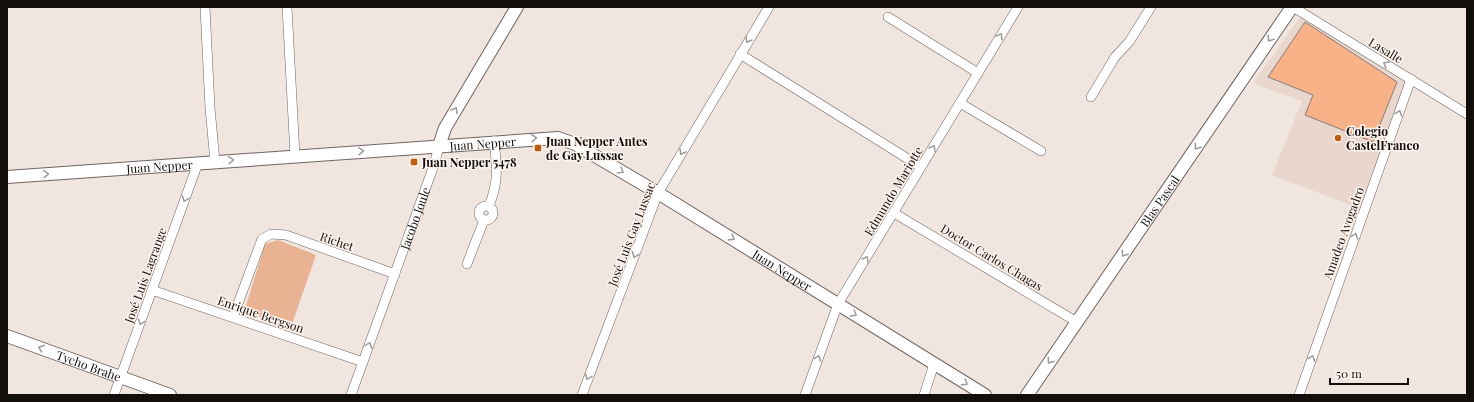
<svg xmlns="http://www.w3.org/2000/svg" width="1474" height="402" font-family="'Playfair Display',serif">
  <style>
    .built { fill: #e9d7cd }
    .green { fill: #e8b293 }
    .building { fill: #f9b287; stroke: #867c76 }
    .lines { fill: none; stroke-linecap: round; stroke-linejoin: round }
    .street-casing { stroke: #6f6560; stroke-width: 10 }
    .secondary-casing { stroke: #6f6560; stroke-width: 14 }
    .street { stroke: #fff; stroke-width: 9 }
    .secondary { stroke: #fff; stroke-width: 12 }
    .oneway { stroke: #a09f9e }
    .poi-dot { fill: #bc5e12; stroke: #fef3ed; stroke-width: 1.5 }
    .labels { text-anchor: middle; dominant-baseline: central; stroke-width: 3; stroke-linejoin: round; paint-order: stroke }
    .street-label { font-size: 12px; fill: #120e0c; stroke: #fef3ed }
    .poi-label { font-size: 12px; font-weight: bold; fill: #120e0c; stroke: #fef3ed; text-anchor: start }
  </style>
  <rect width="100%" height="100%" fill="#f1e6df"/>
  <path class="built" d="M1303,13L1410,76L1363,210L1272,175L1302,101L1253,83Z"/>
  <path class="green" d="M278,240L316,255L291,327L244,312L265,244Z"/>
  <path class="building" d="M1305,22L1397,82L1373,142L1305,115L1313,95L1268,77Z"/>
  <g class="lines">
    <g class="street-casing">
      <g id="street">
        <path d="M205,7L210,108L215,162"/>
        <path d="M287,7L295,156"/>
        <path d="M1293,7L1467,114"/>
        <path d="M888,17L978,73"/>
        <path d="M740,54L921,167"/>
        <path d="M1091,97L1115,57L1129,42L1151,7"/>
        <path d="M960,103L1041,151"/>
        <circle cx="486" cy="213" r="7"/>
        <path d="M489,206C499,181 497,167 494,141"/>
        <path d="M894,213L1077,322"/>
        <path d="M467,264L484,220"/>
        <path d="M152,290L363,362"/>
        <path d="M233,317L262,239L271,234L286,235L395,274"/>
        <path d="M114,395L198,163"/>
        <path id="s1" d="M351,395L434,165L439,146"/>
        <path d="M582,395L658,193L769,7"/>
        <path d="M805,395L838,304L1018,7"/>
        <path d="M924,395L934,364"/>
        <path d="M1299,395L1411,79"/>
      </g>
    </g>
    <g class="secondary-casing">
      <g id="secondary">
        <path d="M439,146L445,128L517,7"/>
        <path id="s2" d="M7,177L558,138L575,144L658,193L985,395"/>
        <path id="s3" d="M7,336L170,395"/>
        <path id="s4" d="M1027,395L1292,7"/>
      </g>
    </g>
    <use href="#street" class="street"/>
    <use href="#secondary" class="secondary"/>
  </g>
  <defs><path id="oneway-chevron" d="M-2-3.5L2.5 0L-2 3.5" fill="none" stroke-width="1.6" stroke-linecap="round" stroke-linejoin="round"/></defs>
  <g class="oneway">
    <use href="#oneway-chevron" transform="translate(1000 36) rotate(-59)"/>
    <use href="#oneway-chevron" transform="translate(1270 39) rotate(124)"/>
    <use href="#oneway-chevron" transform="translate(748 40) rotate(121)"/>
    <use href="#oneway-chevron" transform="translate(1386 64) rotate(-149)"/>
    <use href="#oneway-chevron" transform="translate(455 110) rotate(-59)"/>
    <use href="#oneway-chevron" transform="translate(1399 113) rotate(-70)"/>
    <use href="#oneway-chevron" transform="translate(534 138) rotate(-5)"/>
    <use href="#oneway-chevron" transform="translate(1197 147) rotate(124)"/>
    <use href="#oneway-chevron" transform="translate(933 148) rotate(-59)"/>
    <use href="#oneway-chevron" transform="translate(361 151) rotate(-4)"/>
    <use href="#oneway-chevron" transform="translate(682 152) rotate(121)"/>
    <use href="#oneway-chevron" transform="translate(231 160) rotate(-4)"/>
    <use href="#oneway-chevron" transform="translate(621 171) rotate(30)"/>
    <use href="#oneway-chevron" transform="translate(46 174) rotate(-4)"/>
    <use href="#oneway-chevron" transform="translate(185 199) rotate(110)"/>
    <use href="#oneway-chevron" transform="translate(1355 236) rotate(-70)"/>
    <use href="#oneway-chevron" transform="translate(732 238) rotate(32)"/>
    <use href="#oneway-chevron" transform="translate(1124 254) rotate(124)"/>
    <use href="#oneway-chevron" transform="translate(635 255) rotate(111)"/>
    <use href="#oneway-chevron" transform="translate(866 259) rotate(-59)"/>
    <use href="#oneway-chevron" transform="translate(854 314) rotate(32)"/>
    <use href="#oneway-chevron" transform="translate(141 322) rotate(110)"/>
    <use href="#oneway-chevron" transform="translate(369 345) rotate(-70)"/>
    <use href="#oneway-chevron" transform="translate(41 348) rotate(-160)"/>
    <use href="#oneway-chevron" transform="translate(818 358) rotate(-70)"/>
    <use href="#oneway-chevron" transform="translate(1312 358) rotate(-70)"/>
    <use href="#oneway-chevron" transform="translate(1050 361) rotate(125)"/>
    <use href="#oneway-chevron" transform="translate(588 377) rotate(111)"/>
    <use href="#oneway-chevron" transform="translate(965 383) rotate(32)"/>
  </g>
  <g class="poi-dot">
    <circle cx="1338" cy="138" r="4"/>
    <rect x="534" y="144" width="8" height="8" rx="2"/>
    <rect x="410" y="158" width="8" height="8" rx="2"/>
  </g>
  <g class="labels">
    <g class="street-label">
      <text transform="translate(1386 50) rotate(31)">Lasalle</text>
      <text stroke="none"><textPath href="#s2" startOffset="477">Juan Nepper</textPath></text>
      <text stroke="none"><textPath href="#s2" startOffset="153">Juan Nepper</textPath></text>
      <text transform="translate(893 191) rotate(-59)">Edmundo Mariotte</text>
      <text stroke="none"><textPath href="#s4" startOffset="235">Blas Pascal</textPath></text>
      <text stroke="none"><textPath href="#s1" startOffset="188">Jacobo Joule</textPath></text>
      <text transform="translate(1343 233) rotate(-70)">Amadeo Avogadro</text>
      <text transform="translate(631 234) rotate(-69)">José Luis Gay Lussac</text>
      <text transform="translate(337 241) rotate(19)">Richet</text>
      <text transform="translate(992 257) rotate(31)">Doctor Carlos Chagas</text>
      <text stroke="none"><textPath href="#s2" startOffset="813">Juan Nepper</textPath></text>
      <text transform="translate(145 275) rotate(-70)">José Luis Lagrange</text>
      <text transform="translate(261 314) rotate(19)">Enrique Bergson</text>
      <text stroke="none"><textPath href="#s3" startOffset="87">Tycho Brahe</textPath></text>
    </g>
    <g class="poi-label">
      <text x="1346" y="131">Colegio<tspan x="1346" dy="14">CastelFranco</tspan></text>
      <text x="546" y="141">Juan Nepper Antes<tspan x="546" dy="14">de Gay Lussac</tspan></text>
      <text x="422" y="162">Juan Nepper 5478</text>
    </g>
  </g>
  <rect width="1474" height="402" fill="none" stroke="#120e0c" stroke-width="16"/>
  <path d="M1330 378v6h78v-6" fill="none" stroke="#120e0c" stroke-width="2"/>
  <text x="1336" y="378" font-size="12" fill="#120e0c" stroke="#fef3ed" stroke-width="3" paint-order="stroke">50 m</text>
</svg>
